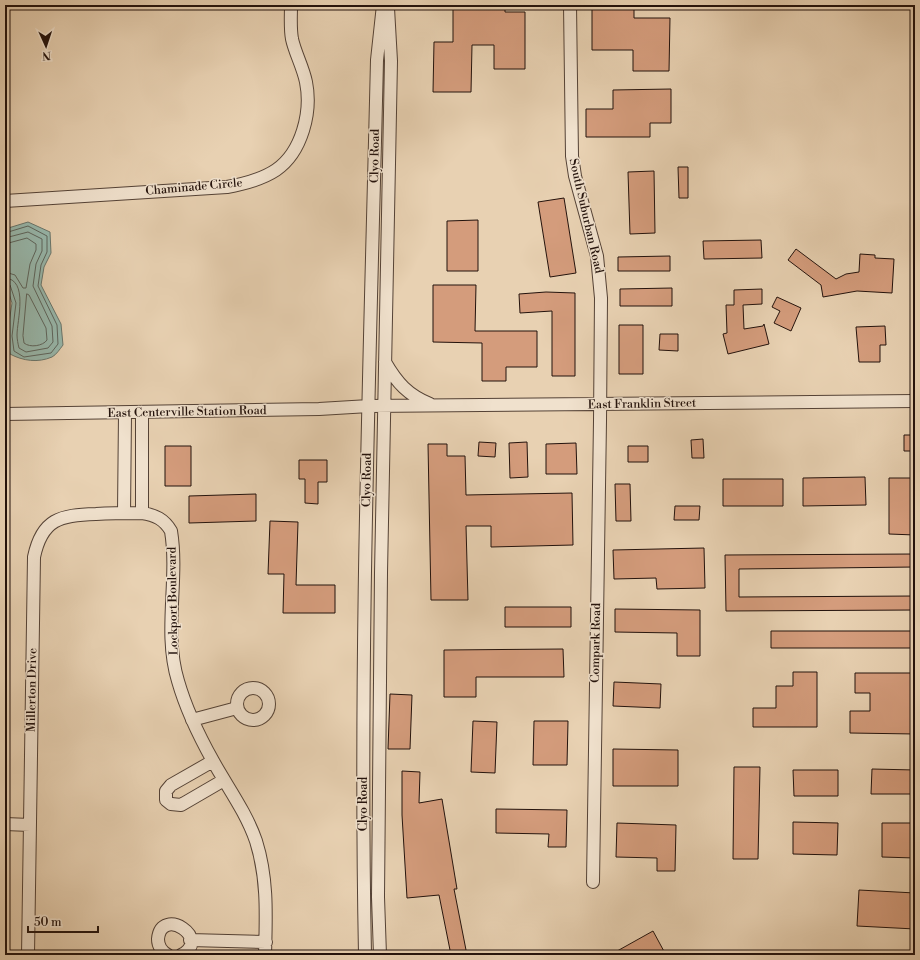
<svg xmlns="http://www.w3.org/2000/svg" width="920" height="960" font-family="'Libre Bodoni',serif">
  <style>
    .water { fill: #97b7ab; stroke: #69756b }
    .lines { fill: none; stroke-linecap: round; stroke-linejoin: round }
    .shore { stroke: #5d645c; stroke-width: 1 }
    .building { fill: #d49c7c; stroke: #23120c }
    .minor-casing { stroke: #544236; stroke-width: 14 }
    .minor { stroke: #f0e1cd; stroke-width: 12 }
    .labels { text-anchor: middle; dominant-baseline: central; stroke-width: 3; stroke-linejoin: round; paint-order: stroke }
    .street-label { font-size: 12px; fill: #23120c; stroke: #f0e1cd }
  </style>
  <rect width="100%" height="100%" fill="#e8d1b2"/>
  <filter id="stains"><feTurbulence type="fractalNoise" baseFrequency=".005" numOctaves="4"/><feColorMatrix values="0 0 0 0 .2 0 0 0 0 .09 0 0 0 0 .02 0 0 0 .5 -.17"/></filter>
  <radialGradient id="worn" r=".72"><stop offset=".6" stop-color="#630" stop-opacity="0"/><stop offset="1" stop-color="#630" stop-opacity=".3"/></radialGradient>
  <path class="water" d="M28,222L50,232L51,253L44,267L41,285L61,324L63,345C60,349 56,355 52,357C38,363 23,361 10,354L7,336L12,303L5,281V229Z"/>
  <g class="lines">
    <path class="shore" d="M5,233L28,226L47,236V252L41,265L38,286L57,325L58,344L51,353L24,357L14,351L12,336L16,303L10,285L5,283
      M5,238L28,232L42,239V251L36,264L33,286L52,326L53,342L48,348L26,352L19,348C18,344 17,339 17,335C17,321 29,279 5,278
      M5,244L27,238L36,244V250L30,264L26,288H23L15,275L5,272
      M27,294L29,295L46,328L47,340C43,346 30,348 24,343L23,336Z"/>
  </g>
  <path class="building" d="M453,5H505V12H525V69H494V45H472L471,92H433L434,42H453Z
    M592,5H634V18H670L669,71H633V50H592Z
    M671,89V123H650V137H586V109H613V90Z
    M678,167H688V198H679Z
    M654,171L655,233L630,234L628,172Z
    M564,198L576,273L550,277L538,202Z
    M478,220V271H447V221Z
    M761,240L762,258L704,259L703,241Z
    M796,249L836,279L846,274L859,272L860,254L875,255V258L894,259L892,293L857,291L823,297L821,285L788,260Z
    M670,256V271H618V257Z
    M433,285H476L475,331H537V367H506V381H482V343L433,342Z
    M672,288V306H620V289Z
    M762,289V304L743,305L744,329L763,326L764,324L769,344L728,354L723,334L727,333L726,305H734V290Z
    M546,292L575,293V376H552V311L520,313L519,294Z
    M777,297L801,308L791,331L774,323L780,311L772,307Z
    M619,325H643V374H619Z
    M885,326L886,345H880V362H859L856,327Z
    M660,334H678V351L659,350Z
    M904,435H915V451H904Z
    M703,439L704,458H692L691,440Z
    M479,442L496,443L495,457L478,456Z
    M527,442L528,477L510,478L509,443Z
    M576,443L577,474H546V444Z
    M428,444H447V456H465L466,495L572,493L573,545L491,547V526H466L468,600H431Z
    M165,446H191V486H165Z
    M628,446H648V462H628Z
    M299,460H327V482H318V504L305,503V479H299Z
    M865,477L866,505L803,506V478Z
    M889,478H915V535L889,534Z
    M723,479H783V506H723Z
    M615,484H630L631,521H616Z
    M256,494V521L189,523V496Z
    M675,506H700L699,520H674Z
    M270,521L298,522L296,585H335V613H283L284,574H268Z
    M704,548L705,588L657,589L656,578L614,579L613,550Z
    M915,554V567L739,569V597L915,596V610L726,611L725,555Z
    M505,607H571V627H505Z
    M615,609L700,610V656H677V633L615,632Z
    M771,631H915V648H771Z
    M563,649L564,677H476V697H444V650Z
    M793,672H817V727H753V708H776V686H793Z
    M855,673H915V734L850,733V711H870V693H855Z
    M614,682L661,684L660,708L613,706Z
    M390,694L412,695L410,749H388Z
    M473,721L497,722L495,773L471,772Z
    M534,721H568L567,765H533Z
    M613,749L678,750V786H613Z
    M734,767H760L758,859H733Z
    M872,769L915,770V794H871Z
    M793,770H838V796H794Z
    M402,771L420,772L419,803L442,799L457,889H454L467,955H451L439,895L407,898L402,815Z
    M496,809L567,810L566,847H548L549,834L496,833Z
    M793,822L838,823L837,855L793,854Z
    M617,823L676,825L675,871H657V858L616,857Z
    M882,823H915V858L882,857Z
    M859,890L915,893V929L857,926Z
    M653,931L666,955H610Z"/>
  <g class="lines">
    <g class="minor-casing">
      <path id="minor" d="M570,5L572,156L575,176L597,256L601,298L600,421L593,882
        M5,201L227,187C244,184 261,180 276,170C302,152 312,112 306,82C303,67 295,53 292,39C290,28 291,16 291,5
        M385,362C397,383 408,395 430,404
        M142,413V513
        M5,414L319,409L369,406L915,401
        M124,513L125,414
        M237 704a16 16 0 1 1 32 0a16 16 0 1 1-32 0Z
        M192,720L237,708
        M213,761L171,785L166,791V800L171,804L181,805L224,780
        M5,824L30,825
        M190,940L266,942
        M28,955L34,557C42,519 60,515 96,514C112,513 127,513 142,513C155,515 164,519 171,531C179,580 163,632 178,681C186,709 199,736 213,761C228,788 246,812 256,841C268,879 266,916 265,955
        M168,955C162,952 158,946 158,939C161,905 213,939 181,955
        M365,955C359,657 370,358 377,60L383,5
        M380,955L378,897L381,573L391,61L388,8"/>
    </g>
    <use href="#minor" class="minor"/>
  </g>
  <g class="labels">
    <g class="street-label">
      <text transform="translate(375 156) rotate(-89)">Clyo Road</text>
      <text transform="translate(194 187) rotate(-5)">Chaminade Circle</text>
      <text transform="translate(586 216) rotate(77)">South Suburban Road</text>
      <text transform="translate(642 404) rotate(-1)">East Franklin Street</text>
      <text transform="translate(187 412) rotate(-1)">East Centerville Station Road</text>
      <text transform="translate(367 480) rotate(-89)">Clyo Road</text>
      <text transform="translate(173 601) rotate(-91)">Lockport Boulevard</text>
      <text transform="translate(596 643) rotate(-89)">Compark Road</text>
      <text transform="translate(32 690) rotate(-89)">Millerton Drive</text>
      <text transform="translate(363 804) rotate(-90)">Clyo Road</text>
    </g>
  </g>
  <rect width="920" height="960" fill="none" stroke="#e8d1b2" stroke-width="20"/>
  <rect x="6" y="6" width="908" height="948" fill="none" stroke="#23120c" stroke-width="2"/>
  <rect x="10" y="10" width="900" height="940" fill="none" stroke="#23120c"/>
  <g transform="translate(46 46) rotate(177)" stroke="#f0e1cd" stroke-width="3" paint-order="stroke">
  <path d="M0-3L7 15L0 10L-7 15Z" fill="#23120c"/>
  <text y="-6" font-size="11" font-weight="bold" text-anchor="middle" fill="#23120c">N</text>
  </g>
  <path d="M28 926v6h70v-6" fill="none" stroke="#23120c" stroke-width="2"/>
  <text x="34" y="926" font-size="12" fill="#23120c" stroke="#f0e1cd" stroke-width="3" paint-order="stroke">50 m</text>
  <rect width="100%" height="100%" filter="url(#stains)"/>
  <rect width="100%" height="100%" fill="url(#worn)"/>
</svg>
